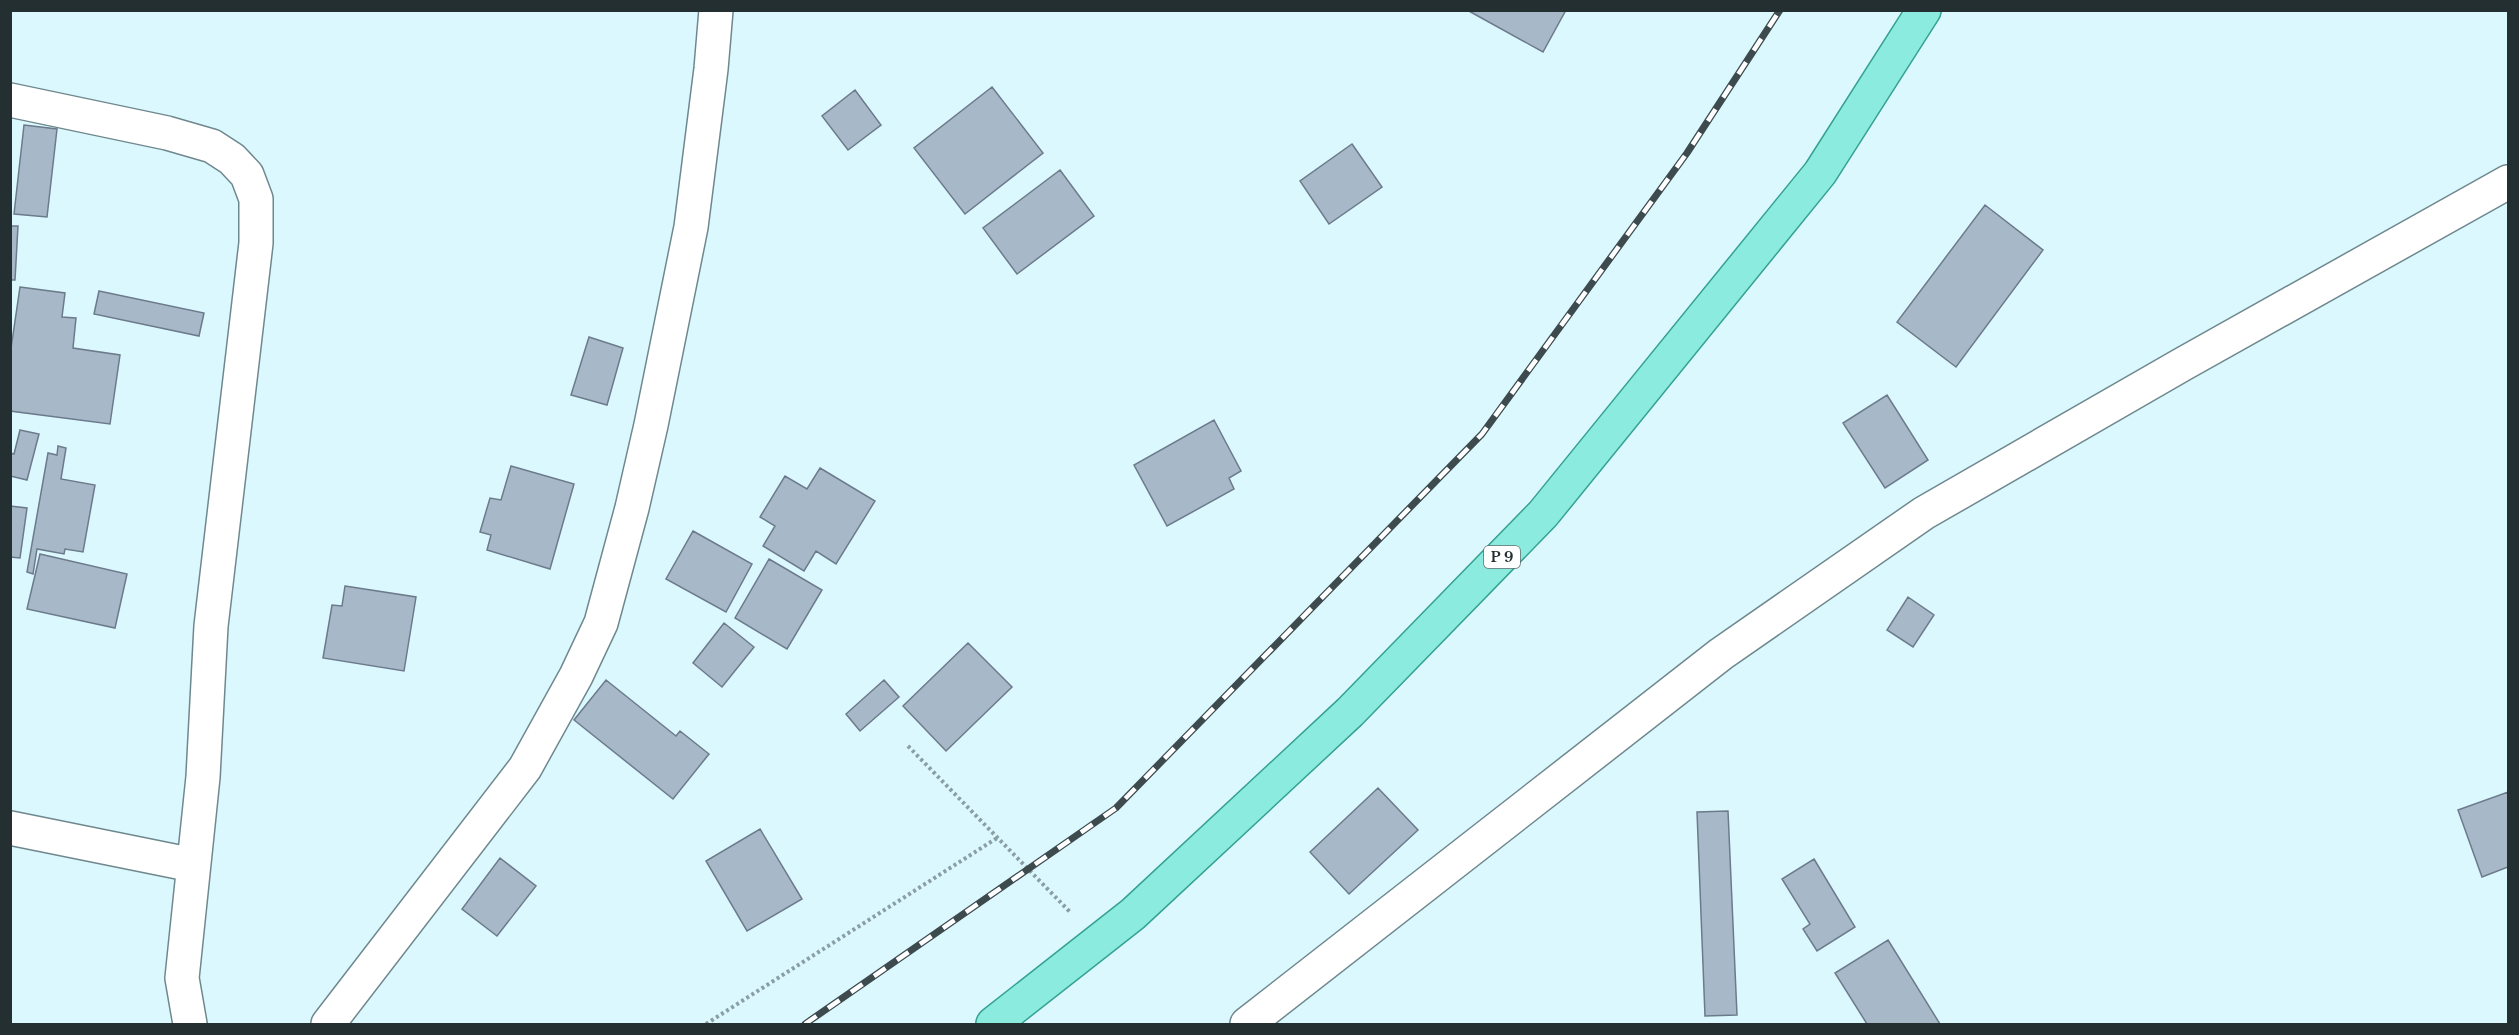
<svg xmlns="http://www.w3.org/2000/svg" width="2519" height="1035" font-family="'Libre Baskerville',serif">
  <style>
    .building { fill: #a7b8c9; stroke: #6c7b8b; stroke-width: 1.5 }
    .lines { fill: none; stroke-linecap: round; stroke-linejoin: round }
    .minor-casing { stroke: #6f888e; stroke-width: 36 }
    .primary-casing { stroke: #34a193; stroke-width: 36 }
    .path { stroke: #8a9fa3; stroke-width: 4; stroke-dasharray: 3 3; stroke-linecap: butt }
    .minor { stroke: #fff; stroke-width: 33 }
    .primary { stroke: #8bebde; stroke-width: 33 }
    .rail-casing { stroke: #3e4b4e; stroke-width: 7 }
    .rail { stroke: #fff; stroke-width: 4.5; stroke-dasharray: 14; stroke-linecap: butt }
    .labels { text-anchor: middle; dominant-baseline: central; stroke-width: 4.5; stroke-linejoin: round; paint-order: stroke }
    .shield { fill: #fff; stroke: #666d6f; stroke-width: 1.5 }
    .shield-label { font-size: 14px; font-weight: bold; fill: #242f31 }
  </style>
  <rect width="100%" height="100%" fill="#dcf8ff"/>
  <path class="building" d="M1467,10H1566L1543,52Z
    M992,87L1043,153L965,214L914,148Z
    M855,90L881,125L848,150L822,116Z
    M24,125L57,129L47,217L14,214Z
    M1352,144L1382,187L1329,224L1300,181Z
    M1060,170L1094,216L1017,274L983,228Z
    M1985,205L2043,250L1956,367L1897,322Z
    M10,226H18L15,280H10Z
    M20,287L65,293L62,317L76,318L73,348L120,355L110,424L10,411V355Z
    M99,291L204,313L199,336L94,314Z
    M589,337L623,348L607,405L571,395Z
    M1887,395L1928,460L1885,488L1843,423Z
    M1214,420L1241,471L1229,478L1234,489L1167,526L1134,465Z
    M20,430L39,434L27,480L10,476V453L14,454Z
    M58,446L66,448L61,479L95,485L83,552L65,549L64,554L37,549L33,574L27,572L48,453L57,455Z
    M511,466L574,484L550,569L487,550L491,535L480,532L490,498L501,500Z
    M820,468L875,501L836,564L816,551L804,571L763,546L775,526L760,517L785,476L807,489Z
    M10,506L27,508L20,558L10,557Z
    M693,531L752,564L726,612L666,579Z
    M40,554L127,574L115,628L27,609Z
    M769,559L822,590L787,649L735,618Z
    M345,586L416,597L404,671L323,658L332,605L342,606Z
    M1908,597L1934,615L1913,647L1887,630Z
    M724,623L754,647L722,687L693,663Z
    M968,643L1012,687L946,751L903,706Z
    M606,680L676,736L680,731L709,754L673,799L574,720Z
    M884,680L899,697L860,731L846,714Z
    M1378,788L1418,830L1349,894L1310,852Z
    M2508,792V867L2482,877L2458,810Z
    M1728,811L1737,1015L1705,1016L1697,812Z
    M760,829L802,899L747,931L706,861Z
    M500,858L536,886L497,936L462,909Z
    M1814,859L1855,927L1817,951L1803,929L1810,924L1782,879Z
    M1888,940L1940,1024H1867L1835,973Z"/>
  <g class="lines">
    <g class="minor-casing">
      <path id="minor" d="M10,100L167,133L212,146L232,159L247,175L256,199V243L211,626L203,777L182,978L190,1024
        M10,828L193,865
        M328,1024L525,768L576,676L601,623L632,508L651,425L691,227L711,69L716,10
        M1247,1024L1721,654L1924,513L2183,364L2508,182"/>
    </g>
    <g class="primary-casing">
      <path id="primary" d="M993,1024L1133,914L1350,712L1543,514L1820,173L1924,10"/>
    </g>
    <path class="path" d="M908,746L1071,913
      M706,1024L997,838"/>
    <use href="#minor" class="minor"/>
    <use href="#primary" class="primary"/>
    <g class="rail-casing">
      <path id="rail" d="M805,1024L1116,808L1482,434L1687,153L1780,10"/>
    </g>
    <use href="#rail" class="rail"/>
  </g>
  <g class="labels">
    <rect class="shield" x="1484" y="546" width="36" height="22" rx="4.5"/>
    <g class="shield-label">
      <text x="1502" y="557">P 9</text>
    </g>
  </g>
  <rect width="2519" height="1035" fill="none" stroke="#242f31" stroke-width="24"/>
</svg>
